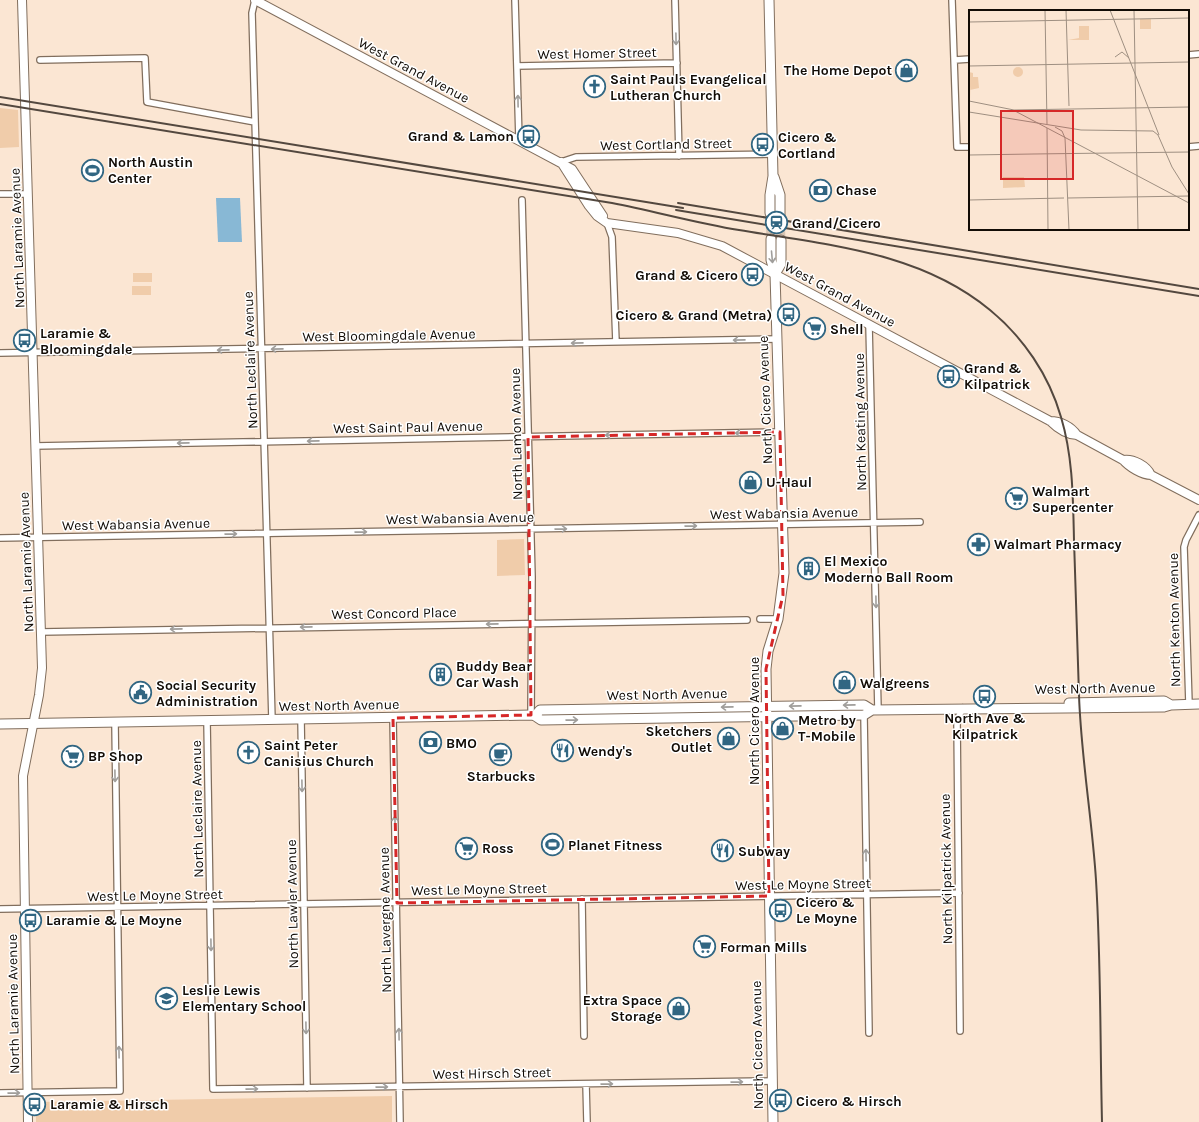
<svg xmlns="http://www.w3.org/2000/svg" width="1199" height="1122" font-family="Karla,sans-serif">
  <rect width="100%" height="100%" fill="#fbe6d3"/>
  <path fill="#f0ccaa" d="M0 108 18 110 19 147 0 148Z
    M133 273H152V282H133Z
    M132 286H151V295H132Z
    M524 539 525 575 497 576V540Z
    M392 1096V1122H36V1102Z"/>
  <path fill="#88b8d5" d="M216 198H240L242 242H218Z"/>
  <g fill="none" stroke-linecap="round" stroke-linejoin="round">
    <path stroke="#d8c5b4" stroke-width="9" stroke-dasharray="9 4.5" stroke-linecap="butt" d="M770 213 771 239
      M780 215 781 240"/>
    <defs>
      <path id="street" d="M255 0 252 13 272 720
        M515 0 519 140
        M675 0 679 156
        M952 0 957 147H970
        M1188 55 1199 54
        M40 60 145 58 147 102 255 122
        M955 60 970 59
        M517 66 677 63
        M1188 147 1199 146
        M561 162 576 157 773 154
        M0 194H28
        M522 200 532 577 531 715
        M607 223 612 237 616 342
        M869 325 878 710
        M0 353 778 339
        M35 446 780 432
        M0 538 920 522
        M760 619H778
        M41 632 747 620
        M1189 704 1184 547 1186 540 1199 515
        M864 715 869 1033
        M393 718 400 1122
        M301 719 307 1088
        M207 721 213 1089 772 1081
        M582 899 584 1036
        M0 909 959 893
        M960 1031 957 720 963 708
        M586 1084 587 1122
        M0 1093 120 1091 115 723"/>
      <path id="secondary" d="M22 0 42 668 39 695 23 776 28 1122
        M255 0 572 169 603 216
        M561 162 589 206 597 216 607 223 678 233 722 246 1050 421C1057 428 1067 435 1077 435L1123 460C1129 467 1142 475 1151 475L1199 500
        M1050 421C1060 421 1071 426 1077 435
        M1123 460C1133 458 1147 466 1151 475"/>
      <path id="primary" d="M769 0 773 176 770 195V213
        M774 177 780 195V215
        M771 239V260L775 274 784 573 778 619 768 651 766 669 773 1122
        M775 274 781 264V240
        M1069 703 1164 701 1171 705
        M535 716 540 710 864 705 872 710
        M0 724 531 715 535 716 541 720 864 715 872 710 1164 707 1171 705 1199 704"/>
    </defs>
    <use href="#street" stroke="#816e5d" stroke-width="8"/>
    <use href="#secondary" stroke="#816e5d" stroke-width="10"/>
    <use href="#primary" stroke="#816e5d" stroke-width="11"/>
    <use href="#street" stroke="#fff" stroke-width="5.5"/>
    <use href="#secondary" stroke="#fff" stroke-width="8"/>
    <use href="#primary" stroke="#fff" stroke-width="9"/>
    <path stroke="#53483f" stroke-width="2" d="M0 97 683 208
      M0 104 612 203C654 211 696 223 739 230 826 245 919 251 990 310 1023 337 1049 375 1061 417 1073 457 1073 498 1074 540 1076 591 1077 643 1079 695 1081 757 1092 818 1096 880 1101 961 1100 1041 1102 1122
      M678 203 1199 289
      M676 210 1199 296"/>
  </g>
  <defs><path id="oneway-shaft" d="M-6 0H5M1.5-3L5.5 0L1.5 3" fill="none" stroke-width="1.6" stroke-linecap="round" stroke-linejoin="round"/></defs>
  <g stroke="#a09e9b">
    <use href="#oneway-shaft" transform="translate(676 39) rotate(89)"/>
    <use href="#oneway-shaft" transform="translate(518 101) rotate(-91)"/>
    <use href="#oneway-shaft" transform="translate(772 257) rotate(85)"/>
    <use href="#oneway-shaft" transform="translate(739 340) rotate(179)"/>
    <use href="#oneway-shaft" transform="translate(577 343) rotate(179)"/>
    <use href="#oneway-shaft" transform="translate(277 349) rotate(179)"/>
    <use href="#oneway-shaft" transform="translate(223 350) rotate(179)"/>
    <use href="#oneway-shaft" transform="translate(741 433) rotate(179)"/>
    <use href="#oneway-shaft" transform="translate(611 435) rotate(179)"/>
    <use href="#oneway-shaft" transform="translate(313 441) rotate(179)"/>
    <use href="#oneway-shaft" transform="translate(183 443) rotate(179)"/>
    <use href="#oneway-shaft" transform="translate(691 526) rotate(-1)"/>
    <use href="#oneway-shaft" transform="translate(561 529) rotate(-1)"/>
    <use href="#oneway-shaft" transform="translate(361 532) rotate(-1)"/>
    <use href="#oneway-shaft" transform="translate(231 534) rotate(-1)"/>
    <use href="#oneway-shaft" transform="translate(876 602) rotate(89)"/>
    <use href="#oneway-shaft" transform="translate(492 624) rotate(179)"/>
    <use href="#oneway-shaft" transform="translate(306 627) rotate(179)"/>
    <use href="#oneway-shaft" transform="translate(176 629) rotate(179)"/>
    <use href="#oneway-shaft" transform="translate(849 705) rotate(179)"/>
    <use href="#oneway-shaft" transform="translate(795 706) rotate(179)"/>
    <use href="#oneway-shaft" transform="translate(727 707) rotate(179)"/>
    <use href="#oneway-shaft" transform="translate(572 720) rotate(-1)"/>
    <use href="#oneway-shaft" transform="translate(115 776) rotate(89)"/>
    <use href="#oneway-shaft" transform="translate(302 786) rotate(89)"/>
    <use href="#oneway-shaft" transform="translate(395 822) rotate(-91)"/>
    <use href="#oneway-shaft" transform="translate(866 855) rotate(-91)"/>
    <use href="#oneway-shaft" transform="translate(211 945) rotate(89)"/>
    <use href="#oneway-shaft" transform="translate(306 1028) rotate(89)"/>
    <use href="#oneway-shaft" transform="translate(399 1034) rotate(-91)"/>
    <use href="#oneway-shaft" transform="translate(119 1052) rotate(-91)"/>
    <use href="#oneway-shaft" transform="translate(737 1082) rotate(-1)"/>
    <use href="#oneway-shaft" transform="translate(607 1084) rotate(-1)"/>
    <use href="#oneway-shaft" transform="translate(382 1087) rotate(-1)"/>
    <use href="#oneway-shaft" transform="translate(252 1089) rotate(-1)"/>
    <use href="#oneway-shaft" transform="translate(14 1093) rotate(-1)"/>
  </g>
  <path fill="none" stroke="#d62828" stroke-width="3" stroke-dasharray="8 5" stroke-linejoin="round" d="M780 432 783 595 766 669 769 896 397 903 393 718 531 715 528 437Z"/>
  <defs>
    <symbol id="shop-ring" viewBox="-11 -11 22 22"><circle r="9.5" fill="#fff" stroke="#316682" stroke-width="1.5"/><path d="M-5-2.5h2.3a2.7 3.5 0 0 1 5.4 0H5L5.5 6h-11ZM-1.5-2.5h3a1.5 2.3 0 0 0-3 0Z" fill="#316682"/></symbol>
    <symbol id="church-ring" viewBox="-11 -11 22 22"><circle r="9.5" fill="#fff" stroke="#316682" stroke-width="1.5"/><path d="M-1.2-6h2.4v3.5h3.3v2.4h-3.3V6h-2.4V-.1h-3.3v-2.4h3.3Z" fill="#316682"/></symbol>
    <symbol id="bus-ring" viewBox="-11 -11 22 22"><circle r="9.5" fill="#fff" stroke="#316682" stroke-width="1.5"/><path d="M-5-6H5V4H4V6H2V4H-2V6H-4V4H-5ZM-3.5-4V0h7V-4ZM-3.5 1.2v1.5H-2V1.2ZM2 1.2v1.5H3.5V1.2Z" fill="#316682"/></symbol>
    <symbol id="stadium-ring" viewBox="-11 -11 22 22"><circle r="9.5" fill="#fff" stroke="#316682" stroke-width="1.5"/><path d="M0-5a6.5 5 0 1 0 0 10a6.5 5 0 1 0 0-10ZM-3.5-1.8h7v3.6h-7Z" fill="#316682"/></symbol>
    <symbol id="bank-ring" viewBox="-11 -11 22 22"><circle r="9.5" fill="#fff" stroke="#316682" stroke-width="1.5"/><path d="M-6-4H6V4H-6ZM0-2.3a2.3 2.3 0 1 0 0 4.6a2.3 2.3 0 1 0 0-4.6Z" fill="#316682"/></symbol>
    <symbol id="station-ring" viewBox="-11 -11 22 22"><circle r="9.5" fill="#fff" stroke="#316682" stroke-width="1.5"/><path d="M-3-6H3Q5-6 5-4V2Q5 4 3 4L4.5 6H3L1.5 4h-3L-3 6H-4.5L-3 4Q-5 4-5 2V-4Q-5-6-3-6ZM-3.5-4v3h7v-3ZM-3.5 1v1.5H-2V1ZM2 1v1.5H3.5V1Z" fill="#316682"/></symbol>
    <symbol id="supermarket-ring" viewBox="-11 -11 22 22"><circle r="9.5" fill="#fff" stroke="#316682" stroke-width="1.5"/><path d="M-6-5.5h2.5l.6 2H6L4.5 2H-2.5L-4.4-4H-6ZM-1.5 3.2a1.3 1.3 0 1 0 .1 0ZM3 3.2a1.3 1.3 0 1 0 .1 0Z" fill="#316682"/></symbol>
    <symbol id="pharmacy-ring" viewBox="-11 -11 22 22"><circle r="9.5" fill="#fff" stroke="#316682" stroke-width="1.5"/><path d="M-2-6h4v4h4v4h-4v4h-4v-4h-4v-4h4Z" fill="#316682"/></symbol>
    <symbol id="building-ring" viewBox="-11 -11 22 22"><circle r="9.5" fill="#fff" stroke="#316682" stroke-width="1.5"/><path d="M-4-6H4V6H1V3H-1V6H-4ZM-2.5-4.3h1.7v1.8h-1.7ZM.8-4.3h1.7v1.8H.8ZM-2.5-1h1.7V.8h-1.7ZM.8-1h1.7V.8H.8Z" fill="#316682"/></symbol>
    <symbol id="civic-ring" viewBox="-11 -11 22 22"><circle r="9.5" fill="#fff" stroke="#316682" stroke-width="1.5"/><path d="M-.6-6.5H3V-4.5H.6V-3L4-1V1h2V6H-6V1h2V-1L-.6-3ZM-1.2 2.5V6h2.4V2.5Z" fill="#316682"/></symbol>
    <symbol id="restaurant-ring" viewBox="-11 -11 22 22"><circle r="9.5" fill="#fff" stroke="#316682" stroke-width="1.5"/><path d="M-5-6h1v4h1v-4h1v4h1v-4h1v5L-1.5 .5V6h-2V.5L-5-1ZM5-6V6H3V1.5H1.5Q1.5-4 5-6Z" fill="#316682"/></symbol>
    <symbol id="cafe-ring" viewBox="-11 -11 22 22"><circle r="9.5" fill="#fff" stroke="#316682" stroke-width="1.5"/><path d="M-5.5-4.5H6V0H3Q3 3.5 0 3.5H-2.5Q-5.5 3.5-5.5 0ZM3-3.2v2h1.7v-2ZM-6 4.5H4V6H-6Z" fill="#316682"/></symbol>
    <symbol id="school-ring" viewBox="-11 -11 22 22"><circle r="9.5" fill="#fff" stroke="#316682" stroke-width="1.5"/><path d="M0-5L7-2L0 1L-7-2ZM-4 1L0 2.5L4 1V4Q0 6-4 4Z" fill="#316682"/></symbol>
  </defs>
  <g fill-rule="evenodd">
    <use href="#shop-ring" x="894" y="58" width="25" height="25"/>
    <use href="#church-ring" x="582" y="74" width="25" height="25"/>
    <use href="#bus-ring" x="516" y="124" width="25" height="25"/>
    <use href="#bus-ring" x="750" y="132" width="25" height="25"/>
    <use href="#stadium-ring" x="80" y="158" width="25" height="25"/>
    <use href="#bank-ring" x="808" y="178" width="25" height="25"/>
    <use href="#station-ring" x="764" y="210" width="25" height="25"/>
    <use href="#bus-ring" x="740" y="262" width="25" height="25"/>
    <use href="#bus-ring" x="776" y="302" width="25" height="25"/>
    <use href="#supermarket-ring" x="802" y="316" width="25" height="25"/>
    <use href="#bus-ring" x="12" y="328" width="25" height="25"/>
    <use href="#bus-ring" x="936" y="364" width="25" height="25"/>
    <use href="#shop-ring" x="738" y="470" width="25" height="25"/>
    <use href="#supermarket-ring" x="1004" y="486" width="25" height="25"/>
    <use href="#pharmacy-ring" x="966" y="532" width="25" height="25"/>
    <use href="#building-ring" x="796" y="556" width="25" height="25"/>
    <use href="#building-ring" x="428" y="662" width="25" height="25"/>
    <use href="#shop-ring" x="832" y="670" width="25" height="25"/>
    <use href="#civic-ring" x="128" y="680" width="25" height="25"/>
    <use href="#bus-ring" x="972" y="684" width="25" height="25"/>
    <use href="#shop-ring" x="770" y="716" width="25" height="25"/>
    <use href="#shop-ring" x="716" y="726" width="25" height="25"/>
    <use href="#bank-ring" x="418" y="730" width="25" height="25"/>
    <use href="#restaurant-ring" x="550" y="738" width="25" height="25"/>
    <use href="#church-ring" x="236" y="740" width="25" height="25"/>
    <use href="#cafe-ring" x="488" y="742" width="25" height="25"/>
    <use href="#supermarket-ring" x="60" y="744" width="25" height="25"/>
    <use href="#stadium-ring" x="540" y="832" width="25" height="25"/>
    <use href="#supermarket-ring" x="454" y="836" width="25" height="25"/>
    <use href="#restaurant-ring" x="710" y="838" width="25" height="25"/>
    <use href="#bus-ring" x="768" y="898" width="25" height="25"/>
    <use href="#bus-ring" x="18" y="908" width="25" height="25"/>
    <use href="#supermarket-ring" x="692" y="934" width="25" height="25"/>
    <use href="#school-ring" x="154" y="986" width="25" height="25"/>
    <use href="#shop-ring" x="666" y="996" width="25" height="25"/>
    <use href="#bus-ring" x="768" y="1088" width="25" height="25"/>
    <use href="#bus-ring" x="22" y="1092" width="25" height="25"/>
  </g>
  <g text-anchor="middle" stroke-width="3" stroke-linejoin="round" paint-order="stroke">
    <g font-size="14" fill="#120c06" stroke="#fff">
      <text transform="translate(597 53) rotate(-1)" y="5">West Homer Street</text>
      <text transform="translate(414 70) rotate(28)" y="5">West Grand Avenue</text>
      <text transform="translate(666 144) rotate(-1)" y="5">West Cortland Street</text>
      <text transform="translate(17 238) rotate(-92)" y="5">North Laramie Avenue</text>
      <text transform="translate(840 294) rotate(28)" y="5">West Grand Avenue</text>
      <text transform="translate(389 335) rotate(-1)" y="5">West Bloomingdale Avenue</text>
      <text transform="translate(250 360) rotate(-92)" y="5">North Leclaire Avenue</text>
      <text transform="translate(765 400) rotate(-92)" y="5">North Cicero Avenue</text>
      <text transform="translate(860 422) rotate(-91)" y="5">North Keating Avenue</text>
      <text transform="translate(408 427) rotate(-1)" y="5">West Saint Paul Avenue</text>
      <text transform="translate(516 434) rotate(-91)" y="5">North Lamon Avenue</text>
      <text transform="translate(784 513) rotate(-1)" y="5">West Wabansia Avenue</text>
      <text transform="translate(460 518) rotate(-1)" y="5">West Wabansia Avenue</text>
      <text transform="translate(136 524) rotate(-1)" y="5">West Wabansia Avenue</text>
      <text transform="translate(26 562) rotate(-92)" y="5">North Laramie Avenue</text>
      <text transform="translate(394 613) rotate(-1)" y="5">West Concord Place</text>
      <text transform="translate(1174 620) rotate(-91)" y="5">North Kenton Avenue</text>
      <text transform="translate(1095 688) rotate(-1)" y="5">West North Avenue</text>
      <text transform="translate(667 694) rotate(-1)" y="5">West North Avenue</text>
      <text transform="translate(339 705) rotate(-1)" y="5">West North Avenue</text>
      <text transform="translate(754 721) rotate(-90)" y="5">North Cicero Avenue</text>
      <text transform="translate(197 809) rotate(-91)" y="5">North Leclaire Avenue</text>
      <text transform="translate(946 869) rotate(-91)" y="5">North Kilpatrick Avenue</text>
      <text transform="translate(803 884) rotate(-1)" y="5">West Le Moyne Street</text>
      <text transform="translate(479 889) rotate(-1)" y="5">West Le Moyne Street</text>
      <text transform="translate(155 895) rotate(-1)" y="5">West Le Moyne Street</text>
      <text transform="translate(292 904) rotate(-91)" y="5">North Lawler Avenue</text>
      <text transform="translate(385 920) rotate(-91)" y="5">North Lavergne Avenue</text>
      <text transform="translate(13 1004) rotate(-91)" y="5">North Laramie Avenue</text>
      <text transform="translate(757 1045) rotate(-91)" y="5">North Cicero Avenue</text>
      <text transform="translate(492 1073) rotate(-1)" y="5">West Hirsch Street</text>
    </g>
    <g font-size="14" font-weight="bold" fill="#120c06" stroke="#fff" text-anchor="start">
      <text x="892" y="75" text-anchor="end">The Home Depot</text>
      <text x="610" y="84">Saint Pauls Evangelical<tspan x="610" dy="16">Lutheran Church</tspan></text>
      <text x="514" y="141" text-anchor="end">Grand &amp; Lamon</text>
      <text x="778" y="142">Cicero &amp;<tspan x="778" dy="16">Cortland</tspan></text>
      <text x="108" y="167">North Austin<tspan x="108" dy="16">Center</tspan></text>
      <text x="836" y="195">Chase</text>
      <text x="792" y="228">Grand/Cicero</text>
      <text x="738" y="280" text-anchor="end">Grand &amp; Cicero</text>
      <text x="772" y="320" text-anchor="end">Cicero &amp; Grand (Metra)</text>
      <text x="830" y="334">Shell</text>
      <text x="40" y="338">Laramie &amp;<tspan x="40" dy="16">Bloomingdale</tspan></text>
      <text x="964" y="373">Grand &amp;<tspan x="964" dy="16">Kilpatrick</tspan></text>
      <text x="766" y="487">U-Haul</text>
      <text x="1032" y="496">Walmart<tspan x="1032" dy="16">Supercenter</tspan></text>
      <text x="994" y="549">Walmart Pharmacy</text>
      <text x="824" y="566">El Mexico<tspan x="824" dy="16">Moderno Ball Room</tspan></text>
      <text x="456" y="671">Buddy Bear<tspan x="456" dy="16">Car Wash</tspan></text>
      <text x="860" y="688">Walgreens</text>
      <text x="156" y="690">Social Security<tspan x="156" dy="16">Administration</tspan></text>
      <text x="985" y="723" text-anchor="middle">North Ave &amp;<tspan x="985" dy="16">Kilpatrick</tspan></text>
      <text x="798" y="725">Metro by<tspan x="798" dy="16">T-Mobile</tspan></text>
      <text x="712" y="736" text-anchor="end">Sketchers<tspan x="712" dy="16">Outlet</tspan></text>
      <text x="446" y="748">BMO</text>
      <text x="264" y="750">Saint Peter<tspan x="264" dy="16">Canisius Church</tspan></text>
      <text x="578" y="756">Wendy's</text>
      <text x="88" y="761">BP Shop</text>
      <text x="501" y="781" text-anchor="middle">Starbucks</text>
      <text x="568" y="850">Planet Fitness</text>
      <text x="482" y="853">Ross</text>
      <text x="738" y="856">Subway</text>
      <text x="796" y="907">Cicero &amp;<tspan x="796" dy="16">Le Moyne</tspan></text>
      <text x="46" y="925">Laramie &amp; Le Moyne</text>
      <text x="720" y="952">Forman Mills</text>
      <text x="182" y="995">Leslie Lewis<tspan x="182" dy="16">Elementary School</tspan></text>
      <text x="662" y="1005" text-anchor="end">Extra Space<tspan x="662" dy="16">Storage</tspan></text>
      <text x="796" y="1106">Cicero &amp; Hirsch</text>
      <text x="50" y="1109">Laramie &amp; Hirsch</text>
    </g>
  </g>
  <g transform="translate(969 10)">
    <rect width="220" height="220" fill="#fbe6d3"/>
    <path d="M171 9H182V19H171ZM110 16H120V30H99L110 28ZM44 62a5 5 0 1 1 10 0a5 5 0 1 1-10 0ZM0 62 4 63V67H9L10 78 1 80 2 91ZM34 167H55L56 177 34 178Z" fill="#f0ccaa"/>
    <path fill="none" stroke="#9e8f81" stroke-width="1" d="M76 0 78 114M97 0 100 96M141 0 190 125M165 0 169 220M0 12 220 8M146 47 153 42 160 48M0 56 220 52M0 91 45 100 220 97M46 101 220 193M0 102 112 120 184 121 189 125 203 157 220 184M86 117 93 121 96 128 100 220M78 118 79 220M64 144 220 142M0 145 64 144M99 188 220 186M0 190 95 188"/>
    <path fill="#d62828" fill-opacity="0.15" stroke="#d62828" stroke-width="2" d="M32 101H104V169H32Z"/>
    <rect width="220" height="220" fill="none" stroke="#120c06" stroke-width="2"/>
  </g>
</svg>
